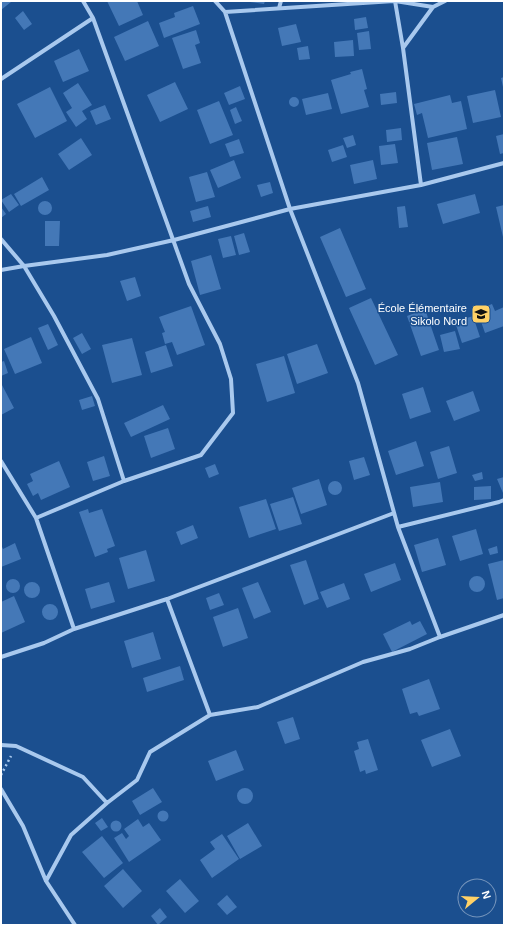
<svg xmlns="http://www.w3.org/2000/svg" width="505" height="926" font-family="Helvetica,sans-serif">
  <rect width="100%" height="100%" fill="#1b4f8f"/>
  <path fill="#4478b7" d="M1 1H10L11 2 1 10Z
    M107 1H137L143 15 119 26Z
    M250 1H265L264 4 250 2Z
    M193 6 200 24 164 38 159 23 175 17 174 13Z
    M23 11 32 24 24 30 15 18Z
    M366 17 368 28 355 30 354 19Z
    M148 21 159 46 125 61 114 37Z
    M296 24 301 42 282 46 278 28Z
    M196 30 200 43 195 45 201 63 183 69 172 38Z
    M369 31 371 49 359 50 357 33Z
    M353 40 354 56 335 57 334 42Z
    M308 46 310 59 299 60 297 48Z
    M79 49 89 71 63 82 54 61Z
    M362 69 367 89 364 90 369 107 341 114 331 80 351 74 350 72Z
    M504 77V87H503L501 78Z
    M175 82 188 109 160 122 147 95Z
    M78 83 92 105 82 111 87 119 76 127 66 112 72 108 63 93Z
    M240 86 245 99 229 105 224 93Z
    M50 87 67 121 35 138 17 104Z
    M495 90 501 117 473 123 467 96Z
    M396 92 397 103 381 105 380 94Z
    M328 93 332 109 306 115 302 99Z
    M450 95 452 103 461 101 467 129 428 138 422 113 417 115 414 104Z
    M289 102a5 5 0 1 1 10 0a5 5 0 1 1-10 0Z
    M219 101 233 135 210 144 197 110Z
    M105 105 111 119 96 125 90 111Z
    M236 107 242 121 235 124 230 110Z
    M401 128 402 140 387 142 386 130Z
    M504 134V153L500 154 496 136Z
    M353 135 356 145 347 148 343 138Z
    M457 137 463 164 432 170 427 143Z
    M81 138 92 155 69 170 58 154Z
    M239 139 244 153 230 157 225 144Z
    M395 144 398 163 381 165 379 146Z
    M343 145 347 157 332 162 328 150Z
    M234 160 241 178 218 188 210 170Z
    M373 160 377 179 354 184 350 165Z
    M207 172 215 197 196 202 189 177Z
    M42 177 49 190 21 206 14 194Z
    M270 182 273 193 261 197 257 185Z
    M11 194 19 205 9 212 1 200Z
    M475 194 480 213 443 224 437 204Z
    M38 208a7 7 0 1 1 14 0a7 7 0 1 1-14 0Z
    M504 205V237H503L496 207Z
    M208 206 211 217 193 222 190 211Z
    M405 206 408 227 399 228 397 207Z
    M1 207 6 214 1 218Z
    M45 221H60L59 246H45Z
    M340 228 366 289 346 297 320 237Z
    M244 233 250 252 239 255 234 236Z
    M231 236 236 255 223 258 218 239Z
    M211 255 221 289 200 295 191 261Z
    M135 277 141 296 127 301 120 281Z
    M371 298 398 355 375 365 349 308Z
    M492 304 495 311 504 307V326L485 333 477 310Z
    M191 306 205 345 177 355 172 342 165 344 162 333 165 332 159 317Z
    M425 309 439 350 421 356 407 316Z
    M473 316 480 337 462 343 455 322Z
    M48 324 58 345 48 350 38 328Z
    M455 331 460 349 444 352 440 335Z
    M82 333 91 349 82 354 73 338Z
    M31 337 42 363 15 374 4 349Z
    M132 338 142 375 112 383 102 345Z
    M317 344 328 373 297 384 287 354Z
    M166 345 173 366 151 373 145 352Z
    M284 356 295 393 267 402 256 364Z
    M4 361 8 373 1 376V362Z
    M2 385 14 408 1 415V386Z
    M423 387 431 412 410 419 402 394Z
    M473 391 480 411 454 421 446 401Z
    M92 396 95 406 82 410 79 400Z
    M163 405 170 419 131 437 124 423Z
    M168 428 175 449 151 458 144 436Z
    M416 441 424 466 396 475 388 451Z
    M449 446 457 473 438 479 430 452Z
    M104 456 110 476 93 481 87 462Z
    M364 457 370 475 354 480 349 461Z
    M59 461 70 487 41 500 38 493 33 496 27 484 33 481 30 474Z
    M215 464 219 474 209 478 205 468Z
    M482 472 483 479 475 481 472 475Z
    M504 477V492L503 493 497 479Z
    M319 479 327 505 301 514 292 488Z
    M328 488a7 7 0 1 1 14 0a7 7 0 1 1-14 0Z
    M440 482 443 502 413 507 410 487Z
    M491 486V499L474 500V487Z
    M293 497 302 524 279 531 270 504Z
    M266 499 276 529 249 538 239 507Z
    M88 509 89 513 102 509 115 546 107 549 108 552 95 557 79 512Z
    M193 525 198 538 181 545 176 532Z
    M476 529 483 554 460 561 452 536Z
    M438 538 446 565 422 572 414 545Z
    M15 543 21 559 1 567V545L3 549Z
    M497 546 498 553 490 555 488 549Z
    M146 550 155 581 128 589 119 558Z
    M306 560 319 599 304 605 290 565Z
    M504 560V598L497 600 488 564Z
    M395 563 401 580 371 592 364 574Z
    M469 584a8 8 0 1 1 16 0a8 8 0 1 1-16 0Z
    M6 586a7 7 0 1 1 14 0a7 7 0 1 1-14 0Z
    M24 590a8 8 0 1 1 16 0a8 8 0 1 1-16 0Z
    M109 582 115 602 91 609 85 589Z
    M258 582 271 612 254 619 242 588Z
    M344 583 350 599 327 608 320 592Z
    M219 593 224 605 210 610 206 598Z
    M14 596 25 622 1 633V602Z
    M42 612a8 8 0 1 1 16 0a8 8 0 1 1-16 0Z
    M238 608 248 638 223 647 213 617Z
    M410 621 412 625 420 621 427 634 392 652 383 634Z
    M153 632 161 659 132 668 124 641Z
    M180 666 184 680 147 692 143 678Z
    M429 679 440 709 419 716 417 712 410 714 402 689Z
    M293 717 300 739 285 744 277 722Z
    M450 729 461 756 432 767 421 740Z
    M368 739 378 770 366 774 365 770 360 772 354 751 359 749 357 742Z
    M236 750 244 770 216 781 208 761Z
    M153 788 162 802 140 815 132 801Z
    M237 796a8 8 0 1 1 16 0a8 8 0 1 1-16 0Z
    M157.5 816a5.5 5.5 0 1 1 11 0a5.5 5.5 0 1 1-11 0Z
    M102 818 108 827 101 831 95 823Z
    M138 819 143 827 149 823 161 840 129 862 114 838 122 833 126 839 129 836 124 829Z
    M110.5 826a5.5 5.5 0 1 1 11 0a5.5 5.5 0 1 1-11 0Z
    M248 823 262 846 240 859 227 836Z
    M222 834 239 859 212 878 200 860 215 849 210 842Z
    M102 836 123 863 104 878 82 852Z
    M123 869 142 891 123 908 104 886Z
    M180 879 199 901 185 913 166 891Z
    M227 895 237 907 227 915 217 904Z
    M160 908 167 917 158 925 151 916Z"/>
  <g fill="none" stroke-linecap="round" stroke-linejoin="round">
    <path stroke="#a9c9ee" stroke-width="2.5" stroke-dasharray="2 3" stroke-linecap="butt" d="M1 775 11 756"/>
    <path stroke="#a9c9ee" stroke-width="4" d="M215 1 225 12 394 1
      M395 1 403 48 421 185
      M395 1 433 7 445 1
      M279 8 281 1
      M225 12 290 209 358 383 398 527 440 637
      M403 48 433 7
      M1 79 93 18
      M1 239 24 266 107 255 174 240 290 209 421 185 504 163
      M1 270 24 266 54 316 98 399 124 481
      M1 461 36 518 74 629
      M36 518 124 481 201 455 233 413 231 379 220 344 189 284 93 18 83 1
      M398 527 499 502 504 500
      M167 599 210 715
      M1 657 44 643 74 629 167 599 394 513
      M1 745 16 746 83 777 107 803
      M1 789 23 826 46 881 75 925
      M46 881 71 835 107 803 137 780 150 752 210 715 258 707 363 662 410 649 440 637 504 615"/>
  </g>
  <defs>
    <symbol id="school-square" viewBox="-11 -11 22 22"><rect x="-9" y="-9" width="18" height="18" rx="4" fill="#ffd166" stroke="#1b4f8f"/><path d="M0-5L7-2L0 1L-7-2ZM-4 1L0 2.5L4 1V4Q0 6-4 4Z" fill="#111"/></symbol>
  </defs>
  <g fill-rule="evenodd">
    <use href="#school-square" x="470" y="303" width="22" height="22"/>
  </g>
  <g text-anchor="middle" stroke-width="3" stroke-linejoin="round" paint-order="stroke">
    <g font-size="11" fill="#fff" stroke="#1b4f8f" text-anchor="end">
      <text x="467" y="312">École Élémentaire<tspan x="467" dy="13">Sikolo Nord</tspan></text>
    </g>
  </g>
  <rect width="505" height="926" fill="none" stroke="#ffffff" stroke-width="4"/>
  <g transform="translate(477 898) rotate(72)"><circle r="19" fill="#1b4f8f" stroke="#7695bc"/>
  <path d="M0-3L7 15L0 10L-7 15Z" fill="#ffd166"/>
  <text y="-6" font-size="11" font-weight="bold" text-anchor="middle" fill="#ffffff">N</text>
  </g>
</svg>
